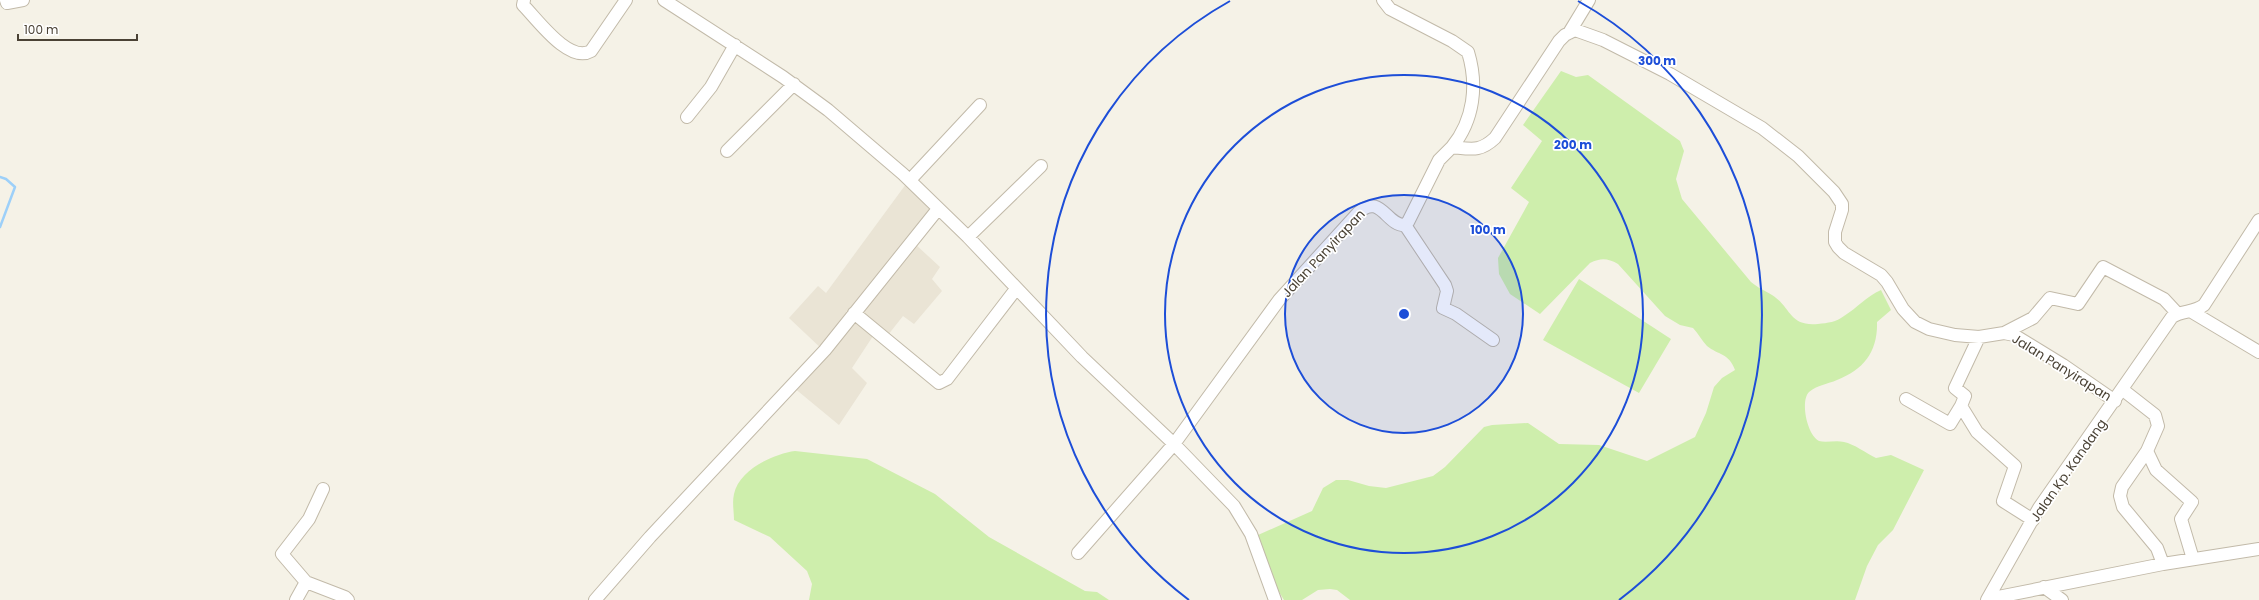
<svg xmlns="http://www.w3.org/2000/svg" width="2259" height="600" font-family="Poppins,sans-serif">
  <rect width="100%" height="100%" fill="#f5f2e7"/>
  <path fill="#eae4d5" d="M909 180 939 215 915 244 940 267 932 279 942 291 914 324 903 316 884 340 875 333 852 368 867 383 839 425 793 387 824 351 789 318 818 286 826 293Z"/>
  <path fill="#ceeeac" d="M1561 71 1576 77 1588 75 1680 141 1684 151 1676 179 1682 199 1751 282C1758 288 1764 290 1772 295 1791 307 1789 327 1818 324 1828 323 1836 322 1844 316 1857 308 1867 296 1881 290L1891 310 1877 322C1878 351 1864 370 1837 380 1828 384 1817 385 1809 392 1800 401 1807 435 1819 441 1826 443 1836 440 1844 442 1854 444 1866 453 1876 458L1891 455 1924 470 1893 530 1878 545 1867 566 1855 600H1350L1337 590 1330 589 1318 590 1302 600H1284L1273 582 1258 535 1312 511 1323 488 1336 480H1348L1369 486 1386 488 1433 476 1445 467 1484 427 1492 425 1528 423 1559 444 1599 445 1647 461 1695 437 1706 413 1714 387 1722 378 1735 370C1729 353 1718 355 1707 346 1702 341 1698 333 1693 328L1680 325 1665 316 1618 264C1607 258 1601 258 1590 263L1540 314 1510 294 1499 274 1498 258 1529 202 1511 188 1542 141 1523 125Z
    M1579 279 1671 339 1639 393 1543 340Z
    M795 451 867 459 935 494 989 537 1085 591 1097 592 1109 600H809L812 584 807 571 770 537 734 520C734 512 732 502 734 494 739 470 773 454 795 451Z"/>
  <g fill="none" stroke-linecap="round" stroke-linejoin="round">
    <path stroke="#9dd0f9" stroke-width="2.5" d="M0 177 6 179 15 187 0 227"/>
    <defs>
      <path id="minor" d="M6 0 7 3 23 0
        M524 0 523 5C537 19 569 64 591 51L626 0
        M664 0 783 77 828 110 903 174 968 237 1082 357 1174 444 1234 506 1251 534 1275 600
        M1383 0 1390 9 1452 41 1468 52C1478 85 1474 120 1452 147
        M1569 33 1589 0
        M687 117 711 87 735 45
        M727 151 794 84
        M910 180 980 105
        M1405 225 1445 285 1447 291 1443 308 1456 314 1493 340
        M968 237 1041 166
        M2192 312 2259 352
        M854 313 939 383 947 379 1016 289
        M2004 333 2033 318 2050 298 2078 304 2103 267 2164 299 2177 313
        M1979 337 1955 388 1965 396 1961 406 1977 432 2015 466 2003 501 2033 520
        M2123 390 2155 415 2158 426 2147 451 2156 470 2192 502 2181 519 2193 559
        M1906 399 1950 424 1961 406
        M2147 451 2122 487 2120 496 2123 507 2157 548 2163 564
        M323 489 309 519 282 554 306 582 345 597 348 600
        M1078 553 1174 444 1279 300 1358 213C1381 192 1386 226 1405 225L1408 222 1439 160 1452 147C1472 149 1480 152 1495 138L1559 41 1565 35 1575 30 1603 40 1670 74 1762 128 1798 156 1834 192 1842 204V210L1835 232V242L1838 247 1844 253 1881 275 1887 282 1903 309 1915 322 1929 329 1955 335 1979 337 2004 333 2014 335 2063 365 2115 401
        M2044 587 2062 600
        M1988 599 2163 564 2259 549
        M296 600 306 582
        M595 600 650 537 825 350 938 209
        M1987 600 2039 508 2172 317C2182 310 2194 313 2204 305L2259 220"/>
    </defs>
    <use href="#minor" stroke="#c2baa9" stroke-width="14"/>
    <use href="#minor" stroke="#fff" stroke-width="12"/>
  </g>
  <circle cx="1404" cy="314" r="119" fill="#1d4ed8" fill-opacity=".12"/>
  <g fill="none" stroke="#1d4ed8" stroke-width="2">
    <circle cx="1404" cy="314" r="119"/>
    <circle cx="1404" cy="314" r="239"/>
    <path d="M1189 600A358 358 0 0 1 1230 1M1578 1A358 358 0 0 1 1619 600"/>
  </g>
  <g text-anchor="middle" stroke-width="3.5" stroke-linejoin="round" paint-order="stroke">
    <g font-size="13" fill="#4a4235" stroke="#fff">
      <text transform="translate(1323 253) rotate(-47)" y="5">Jalan Panyirapan</text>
      <text transform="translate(2062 367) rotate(32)" y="5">Jalan Panyirapan</text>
      <text transform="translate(2068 470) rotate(-55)" y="5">Jalan Kp. Kandang</text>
    </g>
  </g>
  <circle cx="1404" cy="314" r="6" fill="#1d4ed8" stroke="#fff" stroke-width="2"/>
  <g font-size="12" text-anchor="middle" font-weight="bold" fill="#1d4ed8" stroke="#fff" stroke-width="3.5" stroke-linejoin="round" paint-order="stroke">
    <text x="1657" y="65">300 m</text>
    <text x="1573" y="149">200 m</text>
    <text x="1488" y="234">100 m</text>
  </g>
  <path d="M18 34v6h119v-6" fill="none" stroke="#4a4235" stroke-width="2"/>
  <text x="24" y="34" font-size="12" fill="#4a4235" stroke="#ffffff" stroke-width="3" paint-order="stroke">100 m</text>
</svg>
